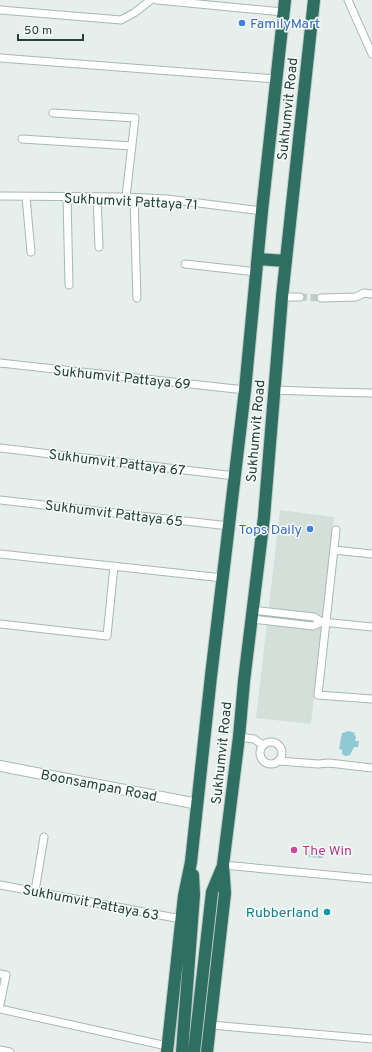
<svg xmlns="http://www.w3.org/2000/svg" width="372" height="1052" font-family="Overpass,sans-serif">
  <rect width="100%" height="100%" fill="#e6efeb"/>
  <path fill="#d4dfda" d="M280 510 334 517 311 724 256 718Z"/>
  <path fill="#8ec9d4" d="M349 731 355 733 354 735 356 736 355 741H359L358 747H354L350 755 345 756 342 754V750L339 749 342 733Z
    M310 849 324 850 323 858 309 857Z"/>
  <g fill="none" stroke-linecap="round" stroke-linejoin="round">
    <path stroke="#bfccc8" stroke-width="7" stroke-dasharray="7 3.5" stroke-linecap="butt" d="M300 297 321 298"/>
    <defs>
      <path id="street" d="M157 0 283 12
        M348 0 372 54
        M0 10 121 20 134 13 151 0
        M0 58 276 79
        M53 113 135 118 126 197
        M22 139 132 146
        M0 196 126 197 167 199 262 211
        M26 197 31 252
        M67 197 69 285
        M97 197 99 247
        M134 198 137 298
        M185 264 257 272
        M282 297H300
        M321 298 356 297 364 293 372 294
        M0 363 245 390
        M274 390 327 392 372 393
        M0 448 235 476
        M0 500 229 526
        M336 530 318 695 372 699
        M334 550 372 554
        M0 554 223 578
        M252 610 314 617 322 622 372 627
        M251 619 313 626 322 622
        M0 624 107 636 114 566
        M239 737 254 739 263 745
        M260 753a11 11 0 1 1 22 0a11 11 0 1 1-22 0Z
        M279 761 318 764 329 763 372 768
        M223 865 372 879
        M0 885 181 919
        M35 891 44 837
        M0 974 6 975 0 1004
        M0 1009 167 1046
        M211 1025 372 1039
        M0 1050 10 1052"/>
      <path id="secondary" d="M0 766 198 804"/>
      <path id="highway" d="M258 259 286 261
        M167 1052 184 896 191 862 211 676 245 390 262 211 285 0
        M182 1052 194 895 193 875
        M194 1052 212 892 222 868
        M207 1052 225 893 223 865 239 737 244 681 264 517 282 297 314 0"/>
    </defs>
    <use href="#street" stroke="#a8b8b2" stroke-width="9"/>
    <use href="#secondary" stroke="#a4bbb3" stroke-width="12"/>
    <use href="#highway" stroke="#c2cac8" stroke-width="14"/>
    <use href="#street" stroke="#fff" stroke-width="7"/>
    <use href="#secondary" stroke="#fff" stroke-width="10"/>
    <use href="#highway" stroke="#2f6f62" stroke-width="12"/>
  </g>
  <g fill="#3f7fe0" stroke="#f7fbf9" stroke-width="1.5">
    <circle cx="242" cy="23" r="4"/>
    <circle cx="310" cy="529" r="4"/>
  </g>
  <circle fill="#d1479c" stroke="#f7fbf9" stroke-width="1.5" cx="294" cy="850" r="4"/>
  <circle fill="#0f9aa8" stroke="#f7fbf9" stroke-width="1.5" cx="327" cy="912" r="4"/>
  <g text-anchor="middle" stroke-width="3" stroke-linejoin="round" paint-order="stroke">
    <g font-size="14" fill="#366cbe" stroke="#f7fbf9" text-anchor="start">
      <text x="250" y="28">FamilyMart</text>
      <text x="302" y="534" text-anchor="end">Tops Daily</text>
    </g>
    <g font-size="14" fill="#24423a" stroke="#f7fbf9">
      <text transform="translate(287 109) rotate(-84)" y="5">Sukhumvit Road</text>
      <text transform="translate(131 201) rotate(3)" y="5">Sukhumvit Pattaya 71</text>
      <text transform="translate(122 377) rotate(6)" y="5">Sukhumvit Pattaya 69</text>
      <text transform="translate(255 431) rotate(-85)" y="5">Sukhumvit Road</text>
      <text transform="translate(117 462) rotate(7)" y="5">Sukhumvit Pattaya 67</text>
      <text transform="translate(114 513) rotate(7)" y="5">Sukhumvit Pattaya 65</text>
      <text transform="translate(221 753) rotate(-84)" y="5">Sukhumvit Road</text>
      <text transform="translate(99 785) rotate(11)" y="5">Boonsampan Road</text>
      <text transform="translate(91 902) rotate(11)" y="5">Sukhumvit Pattaya 63</text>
    </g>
    <g font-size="14" fill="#b23c85" stroke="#f7fbf9" text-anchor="start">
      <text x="302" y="855">The Win</text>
    </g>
    <g font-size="14" fill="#0d838f" stroke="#f7fbf9" text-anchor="end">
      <text x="319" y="917">Rubberland</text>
    </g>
  </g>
  <path d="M18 34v6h65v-6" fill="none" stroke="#24423a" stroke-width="2"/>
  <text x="24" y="34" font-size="12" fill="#24423a" stroke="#f7fbf9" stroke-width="3" paint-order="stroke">50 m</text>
</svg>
